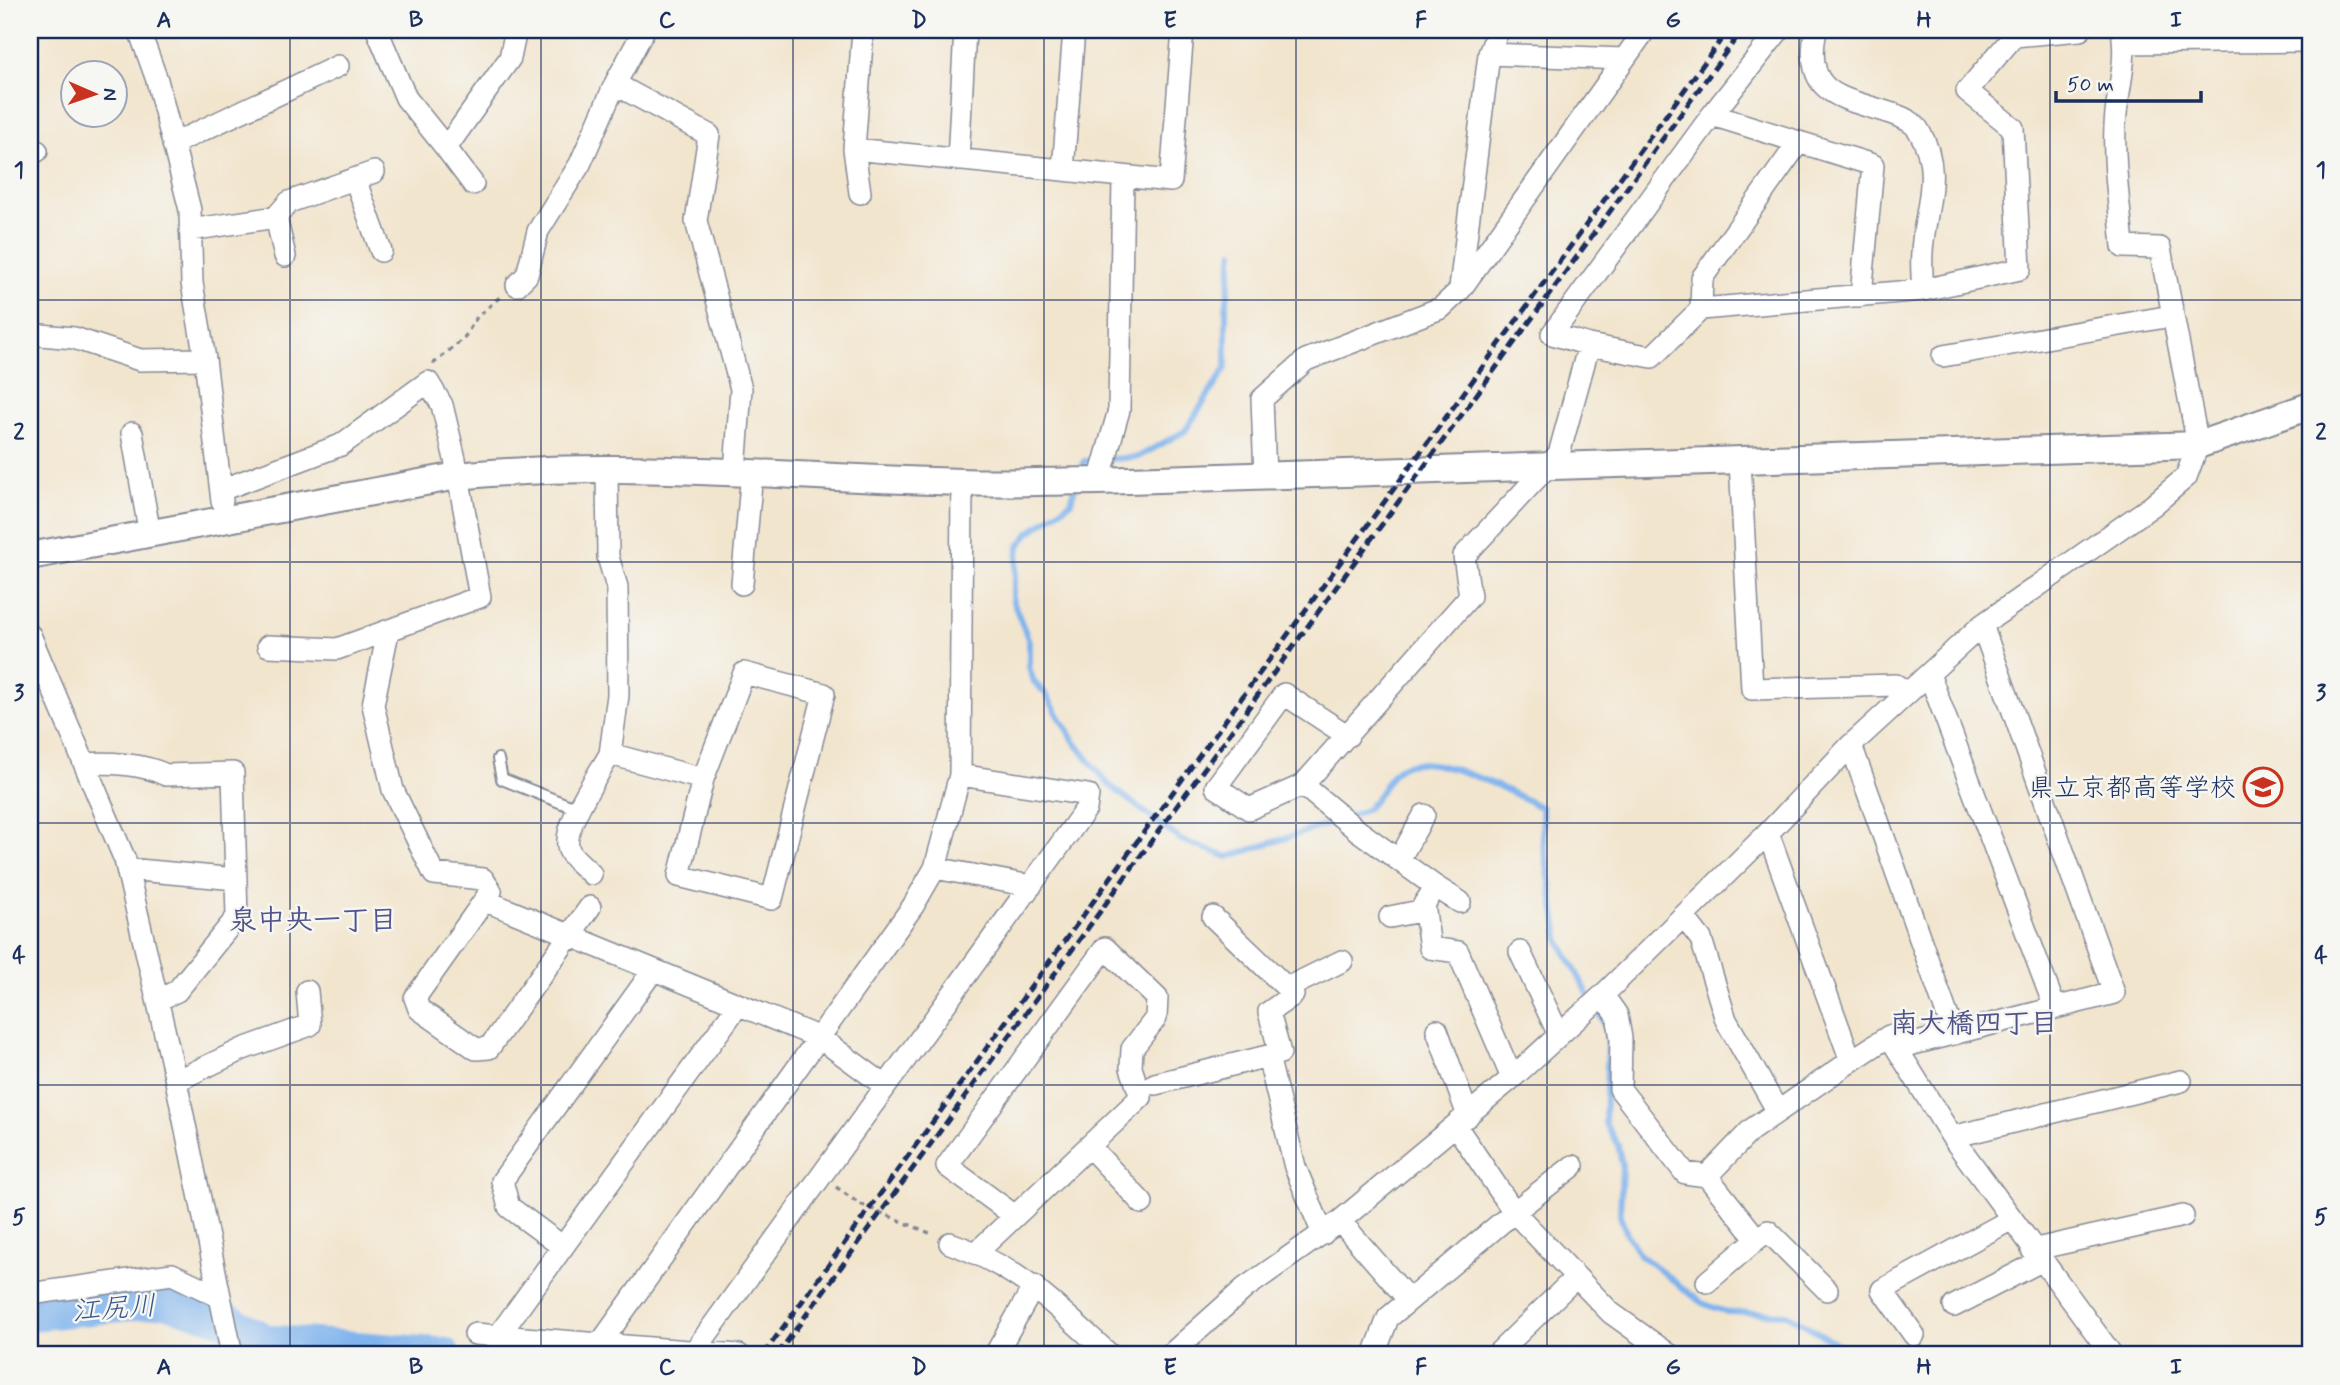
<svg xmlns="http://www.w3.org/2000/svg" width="2340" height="1385" font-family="Mynerve,'Klee One',sans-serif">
  <rect width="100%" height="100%" fill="#f6f6f2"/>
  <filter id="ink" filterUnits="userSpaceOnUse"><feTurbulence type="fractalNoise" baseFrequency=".0143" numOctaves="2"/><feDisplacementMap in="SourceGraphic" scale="14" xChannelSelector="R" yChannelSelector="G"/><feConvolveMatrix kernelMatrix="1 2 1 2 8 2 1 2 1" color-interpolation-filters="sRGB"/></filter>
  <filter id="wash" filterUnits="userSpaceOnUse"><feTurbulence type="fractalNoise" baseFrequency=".00686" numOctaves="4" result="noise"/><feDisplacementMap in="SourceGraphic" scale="28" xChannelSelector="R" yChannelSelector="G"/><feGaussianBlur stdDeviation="1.57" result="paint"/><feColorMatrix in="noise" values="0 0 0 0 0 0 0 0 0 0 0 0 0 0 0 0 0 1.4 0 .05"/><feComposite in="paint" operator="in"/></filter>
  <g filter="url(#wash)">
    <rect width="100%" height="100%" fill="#f2e5ce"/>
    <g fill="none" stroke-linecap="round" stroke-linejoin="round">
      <path stroke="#7fb3ed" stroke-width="6" d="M1080 475 1084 461 1138 457 1185 431 1226 368V309L1233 252
        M1075 488 1071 502 1029 533 1019 546 1012 599 1029 641V667L1034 682 1046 694 1073 740 1108 784 1181 840 1228 857 1338 821
        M1348 817C1354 814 1363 812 1368 808 1380 797 1385 780 1398 769 1426 747 1514 793 1542 808L1543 840 1560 942 1603 1021 1608 1041 1605 1123 1618 1145 1622 1165 1620 1216 1627 1234 1639 1254 1702 1303 1726 1312 1787 1314 1856 1355"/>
      <path stroke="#7fb3ed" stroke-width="35" d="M30 1310 36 1313 164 1300 225 1319 267 1342 443 1355"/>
    </g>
  </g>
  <g filter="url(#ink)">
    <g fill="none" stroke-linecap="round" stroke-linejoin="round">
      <defs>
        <path id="service" d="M498 759 502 779 580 810"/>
        <path id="minor" d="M139 30 157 80 190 210 192 283 205 359 222 501
          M377 30 406 98 446 148 510 58 516 30
          M644 30 615 84 709 135 696 221 741 389 735 471
          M1816 30C1802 96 1841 97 1893 114 1903 118 1913 121 1919 131 1944 172 1924 210 1922 252 1921 265 1922 278 1923 290L1701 309 1652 357 1589 345 1552 334 1712 115 1873 165 1861 296
          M2124 43 2310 41
          M1489 54 1624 59
          M1712 115 1779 30
          M173 144 338 66
          M446 148 473 184
          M854 149 1171 181 1183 30
          M30 151H37
          M958 160 965 30
          M1063 170 1074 30
          M355 179 381 251
          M860 193 854 149 863 30
          M276 217 285 256
          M190 230 276 217 289 202 374 172
          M517 285 527 275 538 231 580 164 615 84
          M1460 288 1489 54 1498 30
          M1923 290 2020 269 2013 128 1967 91 2014 36 2080 30
          M1701 309 1702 278 1799 142
          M30 334 74 338 140 360 205 359
          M1943 356 2171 316
          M132 433 150 535
          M1740 461 1752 689 1896 685 1907 693
          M607 468 608 557 617 587 618 695 610 754 703 779
          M1265 476 1262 399 1306 360 1441 308 1460 290 1645 30
          M1099 481 1119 410 1123 178
          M221 490 341 445 428 382 442 405 455 459 480 597 337 649 268 646
          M742 584 752 472
          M388 632 373 705 393 790 434 874 483 879 491 891 415 998 419 1009 476 1049 489 1048 590 907
          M30 635 125 860 176 1081 232 1355
          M744 673 824 694 772 899 679 876 703 779Z
          M1929 674 2055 1008
          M1851 745 1954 1034
          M86 764C109 762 144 764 166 775L233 773 237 917 177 991 158 1000
          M1303 785 1249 809 1216 787 1284 694 1348 736
          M1768 833 1851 1061 1889 1036 1952 1137 2112 1355
          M1399 860 1424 815
          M935 868 1031 886
          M127 869 236 879
          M591 874C585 867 572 858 569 850 560 829 599 774 610 754
          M1436 887 1460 902
          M486 901 820 1038 884 1085
          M1683 916 1701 939 1726 1020 1777 1110
          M1213 917 1287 988
          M1390 917 1425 910
          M1520 952 1559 1035
          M1603 995 1617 1015 1621 1038 1620 1089 1685 1173 1707 1176 1751 1130 1851 1061
          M1437 1030 1468 1116
          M1897 1048 2114 993 1982 625
          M1512 1078 1458 952 1430 948 1424 904 1436 887 1357 830 1303 785 1470 596 1464 556 1559 454 1589 345
          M176 1081 243 1049 310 1025 307 991
          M1155 1084 1268 1056
          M1456 1126 1514 1212 1611 1313 1670 1355
          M1952 1137 2181 1081
          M1089 1146 1142 1203
          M1707 1176 1757 1239 1768 1231 1827 1290
          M1340 1221 1408 1299
          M1323 1234 1295 1167 1268 1056 1280 1053 1269 1012 1293 995 1287 988 1342 961
          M950 1243C1019 1267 1057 1307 1110 1355
          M563 1247 509 1207 502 1181 652 972
          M2032 1250 2183 1216
          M977 1252 1141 1097 1131 1068 1132 1049 1156 1018 1157 998 1105 948 947 1166 1015 1216
          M1707 1282 1757 1239
          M30 1294 172 1274 218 1296
          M1954 1306 2041 1261
          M475 1334 739 1355
          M499 1335 738 1005
          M1914 1335 1882 1290 2010 1220
          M600 1344 913 906 935 868 960 775 962 482
          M694 1352 1086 809 1088 795 960 775
          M995 1355 1034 1286
          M1170 1355 1245 1288 1340 1221 1512 1078 1603 995 1768 833 1851 745 1982 625 2152 506 2186 477 2198 445 2160 248 2123 247C2120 208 2113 166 2115 127 2116 92 2128 66 2122 30
          M1374 1355 1388 1318 1514 1212 1573 1166
          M1496 1355 1576 1277"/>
        <path id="tertiary" d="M30 556 457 476C625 459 792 478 961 482 1007 484 1053 481 1099 481L2198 445 2310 406"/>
      </defs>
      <use href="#service" stroke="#868a96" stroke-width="14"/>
      <use href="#minor" stroke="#868a96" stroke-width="24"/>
      <use href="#tertiary" stroke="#868a96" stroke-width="30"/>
      <path stroke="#868a96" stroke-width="3.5" stroke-dasharray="5 5" stroke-linecap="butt" d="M433 364 464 338 477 317 501 296
        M836 1187 858 1203 932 1234"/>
      <use href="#service" stroke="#fff" stroke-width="10"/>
      <use href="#minor" stroke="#fff" stroke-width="21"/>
      <use href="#tertiary" stroke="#fff" stroke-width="26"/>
      <path stroke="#1b2f5e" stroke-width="5" stroke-dasharray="10 5" stroke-linecap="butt" d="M763 1355 1728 30
        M777 1355 1742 30"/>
    </g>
  </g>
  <path fill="none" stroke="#1b2f5e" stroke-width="2" stroke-opacity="0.55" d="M290 30V1355M541 30V1355M793 30V1355M1044 30V1355M1296 30V1355M1547 30V1355M1799 30V1355M2050 30V1355M30 300H2310M30 562H2310M30 823H2310M30 1085H2310"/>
  <defs>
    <symbol id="school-ring" viewBox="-11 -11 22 22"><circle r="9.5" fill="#f6f6f2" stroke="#c8321e" stroke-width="1.5"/><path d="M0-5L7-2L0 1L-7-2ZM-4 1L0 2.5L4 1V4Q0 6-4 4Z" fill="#c8321e"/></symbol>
  </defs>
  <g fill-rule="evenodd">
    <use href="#school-ring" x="2241" y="765" width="44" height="44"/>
  </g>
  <g text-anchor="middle" stroke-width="5" stroke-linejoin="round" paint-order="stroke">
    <g font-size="26" fill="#1b2f5e" stroke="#f6f6f2" text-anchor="end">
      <text x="2236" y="796">県立京都高等学校</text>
    </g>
    <g font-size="28" font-weight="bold" fill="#525489" stroke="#f6f6f2">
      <text x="313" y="929">泉中央一丁目</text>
      <text x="1974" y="1032">南大橋四丁目</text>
    </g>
    <g font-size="28" font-style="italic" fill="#395789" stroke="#f6f6f2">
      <text transform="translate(114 1307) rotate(-4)" y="10">江尻川</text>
    </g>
  </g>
  <rect width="2340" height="1385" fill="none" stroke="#f6f6f2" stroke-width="77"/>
  <g transform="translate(94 94) rotate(92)"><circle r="33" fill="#f6f6f2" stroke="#9ea6b7" stroke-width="2"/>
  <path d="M0-5L12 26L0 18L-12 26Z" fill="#c8321e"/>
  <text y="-10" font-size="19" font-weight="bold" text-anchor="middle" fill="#1b2f5e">N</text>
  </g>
  <path d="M2056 91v10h145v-10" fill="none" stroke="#1b2f5e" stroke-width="3.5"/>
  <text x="2067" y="91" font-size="21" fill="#1b2f5e" stroke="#f6f6f2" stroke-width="5" paint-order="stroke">50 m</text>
  <rect x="38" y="38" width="2264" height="1308" fill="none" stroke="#1b2f5e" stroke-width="2.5"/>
  <g font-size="23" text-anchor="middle" font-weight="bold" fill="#1b2f5e">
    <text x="164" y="27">A</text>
    <text x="416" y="27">B</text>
    <text x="667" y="27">C</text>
    <text x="919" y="27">D</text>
    <text x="1170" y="27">E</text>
    <text x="1421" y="27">F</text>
    <text x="1673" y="27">G</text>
    <text x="1924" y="27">H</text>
    <text x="2176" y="27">I</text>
    <text x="19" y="177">1</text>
    <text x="2321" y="177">1</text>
    <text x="19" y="439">2</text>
    <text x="2321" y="439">2</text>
    <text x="19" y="700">3</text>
    <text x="2321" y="700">3</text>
    <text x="19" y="962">4</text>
    <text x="2321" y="962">4</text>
    <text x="19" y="1224">5</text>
    <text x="2321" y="1224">5</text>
    <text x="164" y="1374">A</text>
    <text x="416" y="1374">B</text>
    <text x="667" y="1374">C</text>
    <text x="919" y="1374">D</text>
    <text x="1170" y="1374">E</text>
    <text x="1421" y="1374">F</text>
    <text x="1673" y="1374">G</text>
    <text x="1924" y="1374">H</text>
    <text x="2176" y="1374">I</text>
  </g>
</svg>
